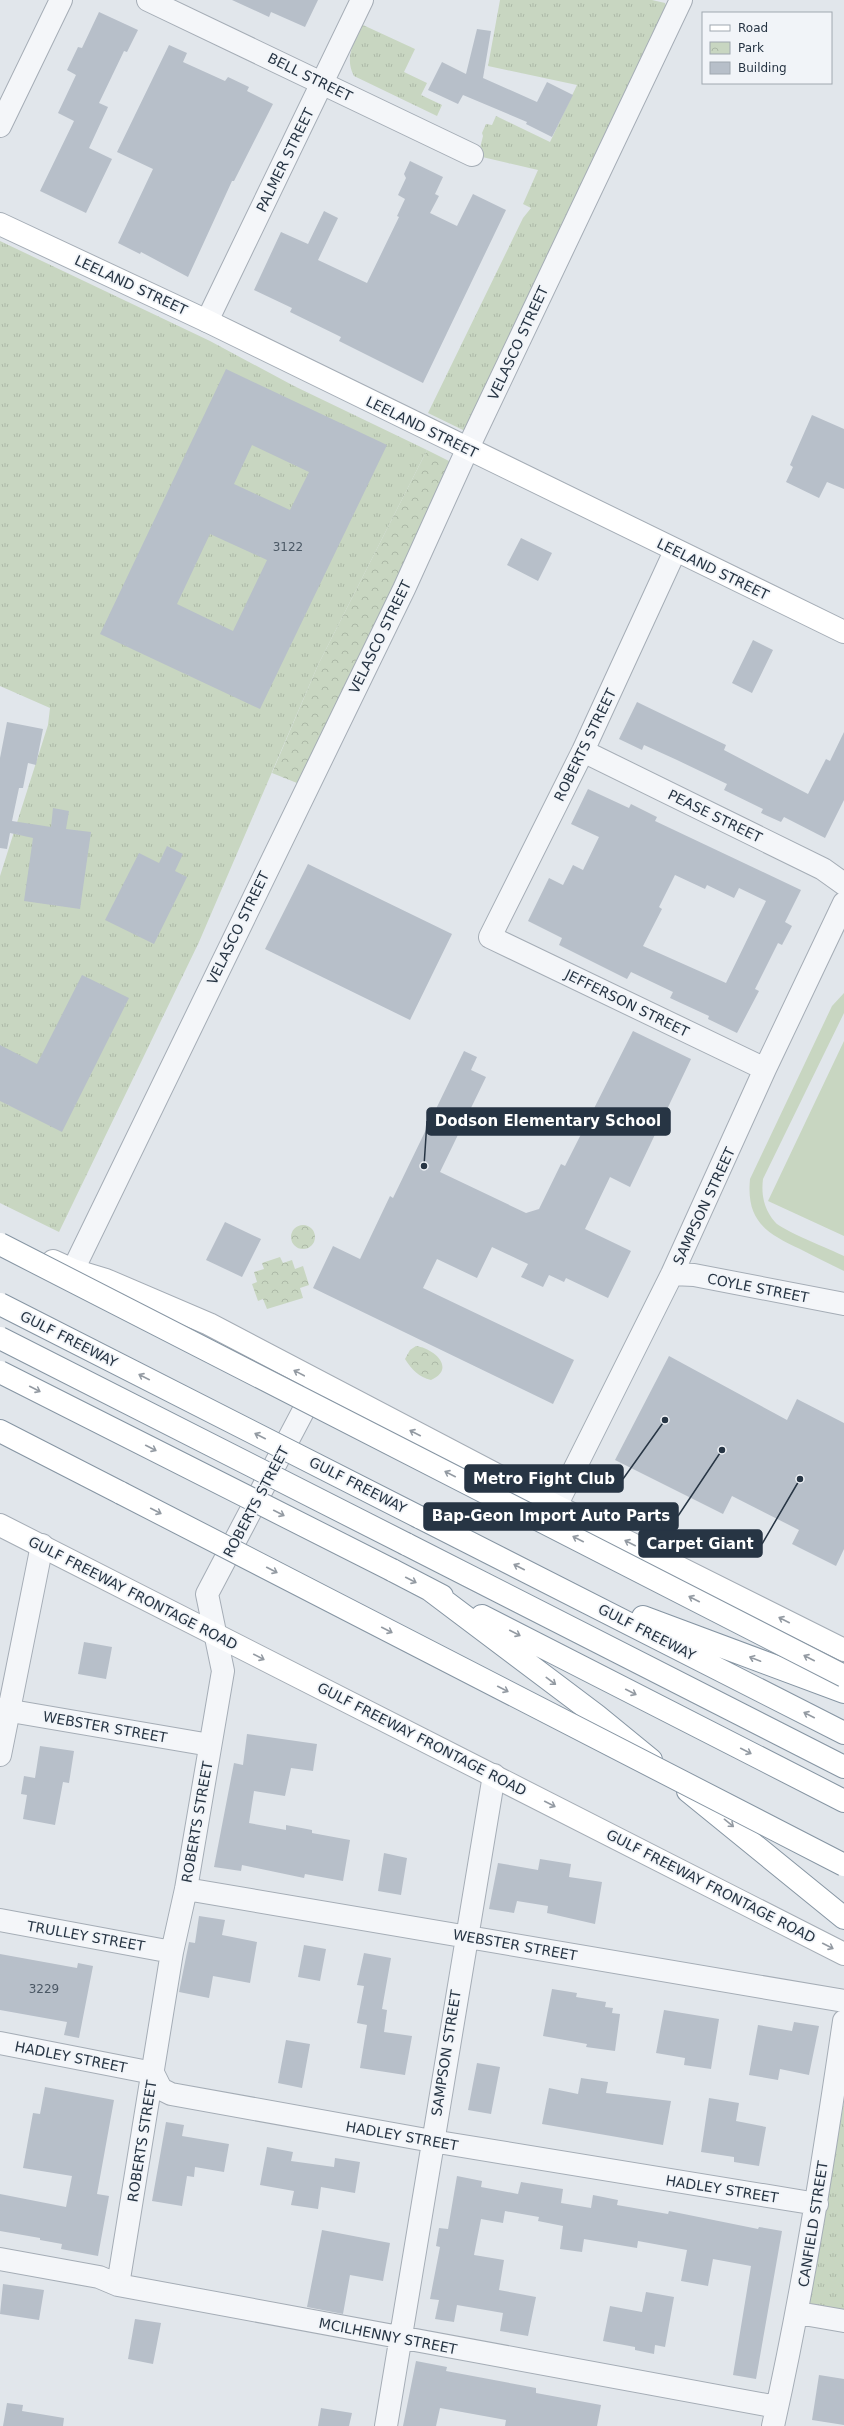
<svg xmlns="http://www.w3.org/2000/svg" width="844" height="2426" font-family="'DejaVu Sans',sans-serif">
  <defs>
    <pattern id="grass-tufts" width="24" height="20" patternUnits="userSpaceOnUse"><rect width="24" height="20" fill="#c8d6c1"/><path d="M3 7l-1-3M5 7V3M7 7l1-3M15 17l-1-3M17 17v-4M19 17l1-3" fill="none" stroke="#acb8a7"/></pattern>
    <pattern id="park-crowns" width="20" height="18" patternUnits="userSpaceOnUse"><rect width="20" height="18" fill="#c8d6c1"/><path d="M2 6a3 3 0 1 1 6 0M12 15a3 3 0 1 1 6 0" fill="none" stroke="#acb8a7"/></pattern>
  </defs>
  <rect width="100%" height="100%" fill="#e1e6eb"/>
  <path fill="url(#grass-tufts)" d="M500 0H652L665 3 668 11 465 431 428 413 523 218 531 208 523 204 538 170 478 156 483 136 482 133 486 124 492 125 496 116 550 142 577 85 488 66Z
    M363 25 415 49 404 72 427 83 421 95 442 105 437 116 354 76C344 57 354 43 363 25Z
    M0 241 210 341 294 386 427 450 318 665 199 942 59 1232 0 1203V876L48 725 50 708 0 686Z
    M844 2102V2314L809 2304Z"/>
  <path fill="url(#park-crowns)" d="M427 450 451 462 302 785 272 773 318 665Z
    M291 1237a12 12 0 1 1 24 0a12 12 0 1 1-24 0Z
    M280 1257 283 1263 292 1260 295 1269 303 1266 309 1285 300 1288 303 1298 267 1309 263 1299 258 1301 252 1284 257 1282 254 1272 264 1269 262 1263Z
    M416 1346C433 1348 457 1368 431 1380 419 1377 412 1370 405 1359L410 1350Z"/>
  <path fill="#c8d6c1" d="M844 993V1013L763 1179C761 1195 764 1209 775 1222 781 1230 832 1250 844 1256V1271C829 1264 814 1256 800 1249 766 1233 746 1221 750 1179L832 1006Z
    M844 1041V1236L768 1201Z"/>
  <path fill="#b7bfc9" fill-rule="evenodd" d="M232 0H318L305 27 271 12 269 17Z
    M99 12 138 30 127 52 124 51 99 103 108 107 89 148 112 159 86 213 40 191 74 121 58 113 76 75 67 70 78 47 82 48Z
    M477 29 491 31 483 78 537 102 547 82 573 95 552 137 526 124 527 122 463 95 458 104 428 90 442 62 466 74Z
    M169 45 187 53 183 62 225 81 228 77 249 87 247 91 273 104 234 181H232L188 277 141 252 140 254 118 243 153 169 117 152Z
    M410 161 443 177 435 194 439 196 430 213 457 226 473 194 506 210 423 383 339 341 341 337 290 312 292 308 254 290 281 232 308 244 324 211 338 218 318 260 367 283 399 217 397 216 405 199 398 195 406 178 404 174Z
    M226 369 387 445 260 709 100 634ZM252 445 309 472 290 510 234 484ZM210 534 267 560 233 631 177 604Z
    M812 415 844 429V489L827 482 819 498 786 482 793 467 790 465Z
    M521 538 552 553 538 581 507 565Z
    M753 640 773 650 752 693 732 683Z
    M637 702 726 745 724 750 808 794 826 759 830 761 844 732V800L825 838 784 817 781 822 761 813 763 809 724 790 727 784 677 760 644 745 642 750 619 739Z
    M7 722 43 729 36 765 28 763 23 788H19L12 821 51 827 53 808 69 811 66 829 91 832 80 909 24 901 33 838 10 833 7 849 0 848V758Z
    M588 789 629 808 631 804 657 817 655 821 801 890 785 922 792 926 782 945 778 943 755 989 759 991 737 1033 708 1019 709 1016 670 998 673 992 631 972 627 979 559 945 562 938 528 921 549 878 563 885 573 865 583 870 599 837 571 824ZM675 875 705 889 707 885 734 898 739 888 766 901 726 983 643 946 662 909 659 907Z
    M167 846 183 854 175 871 187 877 154 944 105 920 139 853 159 863Z
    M308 864 452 934 410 1020 265 949Z
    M82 975 129 998 62 1132 0 1101V1045L37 1064Z
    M633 1031 691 1059 630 1187 610 1177 585 1229 631 1251 608 1298 566 1278 564 1282 549 1275 543 1287 521 1277 528 1264 492 1247 477 1278 437 1259 423 1288 574 1360 553 1404 313 1288 333 1246 360 1259 390 1196 393 1198 464 1051 477 1057 471 1070 486 1077 440 1172 526 1213 539 1209 561 1164 565 1166Z
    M225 1222 261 1239 242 1277 206 1260Z
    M669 1356 787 1420 797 1399 844 1423V1549L836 1566 792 1544 799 1530 732 1496 723 1514 615 1460Z
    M84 1642 112 1647 106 1679 78 1674Z
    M247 1734 317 1744 313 1771 291 1768 285 1796 254 1791 249 1823 286 1830V1825L312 1830V1833L350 1840 343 1881 305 1874 304 1878 242 1865 241 1871 214 1867 234 1763 243 1765Z
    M40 1746 74 1751 69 1783 63 1782 55 1825 23 1819 27 1795 21 1794 24 1776 35 1778Z
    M384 1853 407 1858 401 1895 378 1891Z
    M540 1859 571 1864 569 1877 602 1882 595 1924 547 1913 548 1906 517 1901 514 1913 489 1909 498 1863 538 1870Z
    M199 1916 225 1920 222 1935 257 1942 250 1983 213 1976 209 1998 179 1992 189 1942 195 1943Z
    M304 1945 326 1949 320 1981 298 1977Z
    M364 1953 391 1958 382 2009 387 2010 384 2032 412 2036 405 2075 360 2068 367 2025 357 2023 364 1986 357 1985Z
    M0 1954 77 1968 78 1963 93 1966 79 2038 64 2035 67 2022 0 2010Z
    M552 1989 577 1993 576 1997 606 2002 605 2007 613 2008 612 2013 620 2014 615 2051 586 2047 587 2044 543 2036Z
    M664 2010 719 2019 711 2069 684 2065 685 2058 656 2053Z
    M794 2022 819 2026 809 2075 780 2069 778 2080 749 2075 758 2025 792 2031Z
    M286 2040 310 2044 302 2088 278 2083Z
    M477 2063 500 2067 491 2114 468 2110Z
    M581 2078 608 2082 606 2093 671 2101 663 2145 542 2124 549 2088 578 2094Z
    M45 2087 114 2100 97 2194 109 2196 98 2256 61 2249 62 2244 40 2240V2238L0 2231V2194L66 2207 72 2176 23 2168 33 2113 40 2114Z
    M709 2098 739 2103 736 2121 766 2127 759 2166 734 2162V2157L701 2152Z
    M166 2122 184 2125 182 2136 229 2144 224 2172 195 2167 194 2177 187 2176 182 2206 152 2201Z
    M267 2147 293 2152 291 2161 334 2167 335 2158 360 2162 355 2193 321 2187 318 2209 291 2205 294 2191 260 2185Z
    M457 2176 482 2181 481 2187 518 2194 521 2182 563 2189 561 2203 591 2208 593 2195 618 2200 617 2205 668 2214 669 2211 758 2229 759 2227 782 2231 756 2379 733 2375 751 2266 713 2259 708 2286 681 2281 687 2250 638 2241 637 2248 584 2239 582 2252 560 2249 563 2226 538 2221 539 2217 505 2211 503 2223 481 2219 474 2255 504 2260 499 2290 536 2297 528 2336 500 2331 503 2313 457 2305 454 2322 435 2319 439 2300 430 2299 440 2247 436 2246 439 2228 448 2229Z
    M322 2230 390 2243 383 2281 350 2275 343 2314 307 2307Z
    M3 2284 44 2290 39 2320 0 2314Z
    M646 2292 674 2297 665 2347 655 2345 654 2354 635 2350V2347L603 2341 610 2306 642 2312Z
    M135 2319 161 2323 153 2364 128 2359Z
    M416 2361 447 2367 446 2371 536 2388V2393L601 2405 597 2426H505L506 2420 440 2408 436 2426H403Z
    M819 2375 844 2379V2425L812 2420Z
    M7 2403 23 2405 22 2411 64 2418 63 2426H3Z
    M321 2408 352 2413 349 2426H318Z"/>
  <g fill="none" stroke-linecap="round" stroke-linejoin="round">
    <defs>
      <path id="street" d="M148 0 472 155
        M0 126 61 0
        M207 321 362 0
        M675 551 583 751 490 937 765 1069
        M583 751 823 869 844 884
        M73 1270 404 589 467 450 681 0
        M672 1274 694 1275 844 1304
        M556 1506 672 1274 765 1069 844 903
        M0 1709 210 1745
        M0 1755 42 1545
        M186 1889 844 2001
        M0 1920 172 1952
        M0 2043 153 2073 161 2089 171 2094 432 2141 817 2204
        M0 2259 99 2277 118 2285 777 2407
        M118 2285 172 1952 186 1889 223 1671 207 1594 318 1383
        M798 2313 844 2321
        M386 2426 494 1775
        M773 2426C803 2292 824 2157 844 2021"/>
      <path id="secondary" d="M0 224 207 321 844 632
        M53 1261 73 1270 106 1280 209 1324 556 1506 844 1650
        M0 1525 844 1954"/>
      <path id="highway" d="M0 1431 121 1493
        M419 1517 844 1733
        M406 1544 844 1767
        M392 1570 442 1596
        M430 1590 596 1715 651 1760
        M482 1616 844 1801
        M643 1617 844 1692
        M688 1791 844 1918"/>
    </defs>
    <use href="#street" stroke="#a5adb6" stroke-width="24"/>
    <use href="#secondary" stroke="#a5adb6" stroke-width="24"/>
    <use href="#highway" stroke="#8695a3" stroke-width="24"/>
    <use href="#street" stroke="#f4f6f9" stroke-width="22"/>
    <use href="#secondary" stroke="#fff" stroke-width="22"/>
    <use href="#highway" stroke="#fff" stroke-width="22"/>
    <defs>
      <path id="highway-bridge" d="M0 1244 844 1676
        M0 1304 419 1517
        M0 1338 406 1544
        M0 1372 392 1570
        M121 1493 844 1865"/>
    </defs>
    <use href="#highway-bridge" stroke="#8695a3" stroke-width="24" stroke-linecap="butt"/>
    <use href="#highway-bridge" stroke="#fff" stroke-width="22"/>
  </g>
  <defs><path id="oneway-shaft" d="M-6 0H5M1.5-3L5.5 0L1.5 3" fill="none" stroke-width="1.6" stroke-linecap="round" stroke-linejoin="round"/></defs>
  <g stroke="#939aa2">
    <use href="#oneway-shaft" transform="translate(299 1373) rotate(-152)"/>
    <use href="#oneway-shaft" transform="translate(144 1377) rotate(-153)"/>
    <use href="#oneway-shaft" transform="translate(35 1389) rotate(27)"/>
    <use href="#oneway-shaft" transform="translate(415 1433) rotate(-153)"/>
    <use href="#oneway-shaft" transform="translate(260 1436) rotate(-153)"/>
    <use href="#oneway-shaft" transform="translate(151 1448) rotate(27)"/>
    <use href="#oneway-shaft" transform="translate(450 1474) rotate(-153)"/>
    <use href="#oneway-shaft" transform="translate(156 1511) rotate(27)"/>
    <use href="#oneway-shaft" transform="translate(279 1513) rotate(27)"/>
    <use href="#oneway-shaft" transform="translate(578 1539) rotate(-153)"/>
    <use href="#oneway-shaft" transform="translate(630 1543) rotate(-153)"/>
    <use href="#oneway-shaft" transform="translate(519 1567) rotate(-153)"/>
    <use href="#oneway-shaft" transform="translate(272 1570) rotate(27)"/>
    <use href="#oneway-shaft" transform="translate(411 1580) rotate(27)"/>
    <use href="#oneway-shaft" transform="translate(694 1599) rotate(-153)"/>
    <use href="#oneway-shaft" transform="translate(784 1620) rotate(-153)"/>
    <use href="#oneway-shaft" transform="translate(387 1630) rotate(27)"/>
    <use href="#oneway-shaft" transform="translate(515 1633) rotate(27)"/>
    <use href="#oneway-shaft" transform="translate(259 1657) rotate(27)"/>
    <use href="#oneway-shaft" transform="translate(809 1658) rotate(-153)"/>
    <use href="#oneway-shaft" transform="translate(755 1659) rotate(-159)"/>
    <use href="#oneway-shaft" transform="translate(551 1681) rotate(37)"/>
    <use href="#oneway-shaft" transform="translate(503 1689) rotate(27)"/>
    <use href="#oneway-shaft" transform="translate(631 1692) rotate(27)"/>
    <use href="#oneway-shaft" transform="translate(809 1715) rotate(-153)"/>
    <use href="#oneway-shaft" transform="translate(746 1751) rotate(27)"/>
    <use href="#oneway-shaft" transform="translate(550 1804) rotate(27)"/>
    <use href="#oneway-shaft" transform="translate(729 1823) rotate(39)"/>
    <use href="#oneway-shaft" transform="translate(828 1946) rotate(27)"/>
  </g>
  <g text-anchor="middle" stroke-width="3.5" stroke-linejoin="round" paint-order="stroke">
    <g font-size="12" fill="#4b5865">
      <text x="288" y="551">3122</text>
      <text x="44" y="1993">3229</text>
    </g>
    <g font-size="14" fill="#273544" stroke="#f1f4f8">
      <text transform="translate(310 77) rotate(26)" y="5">BELL STREET</text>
      <text transform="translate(285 160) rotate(-64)" y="5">PALMER STREET</text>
      <text transform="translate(131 285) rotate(25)" y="5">LEELAND STREET</text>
      <text transform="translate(518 343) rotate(-65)" y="5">VELASCO STREET</text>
      <text transform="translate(422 427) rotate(26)" y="5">LEELAND STREET</text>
      <text transform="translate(713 569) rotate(26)" y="5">LEELAND STREET</text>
      <text transform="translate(380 637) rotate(-64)" y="5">VELASCO STREET</text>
      <text transform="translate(585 745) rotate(-64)" y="5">ROBERTS STREET</text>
      <text transform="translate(715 816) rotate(26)" y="5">PEASE STREET</text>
      <text transform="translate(238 928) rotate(-64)" y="5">VELASCO STREET</text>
      <text transform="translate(627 1003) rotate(26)" y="5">JEFFERSON STREET</text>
      <text transform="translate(704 1206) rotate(-65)" y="5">SAMPSON STREET</text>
      <text transform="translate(758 1288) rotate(11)" y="5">COYLE STREET</text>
      <text transform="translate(69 1339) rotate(27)" y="5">GULF FREEWAY</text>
      <text transform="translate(358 1485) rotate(27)" y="5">GULF FREEWAY</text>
      <text transform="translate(256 1502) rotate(-62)" y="5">ROBERTS STREET</text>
      <text transform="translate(133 1593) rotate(27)" y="5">GULF FREEWAY FRONTAGE ROAD</text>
      <text transform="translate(647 1632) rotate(27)" y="5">GULF FREEWAY</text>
      <text transform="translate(105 1727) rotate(10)" y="5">WEBSTER STREET</text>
      <text transform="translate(422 1739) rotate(27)" y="5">GULF FREEWAY FRONTAGE ROAD</text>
      <text transform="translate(197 1822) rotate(-80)" y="5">ROBERTS STREET</text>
      <text transform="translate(711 1886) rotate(27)" y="5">GULF FREEWAY FRONTAGE ROAD</text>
      <text transform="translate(86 1936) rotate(10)" y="5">TRULLEY STREET</text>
      <text transform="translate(515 1945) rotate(10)" y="5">WEBSTER STREET</text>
      <text transform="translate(446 2053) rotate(-81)" y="5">SAMPSON STREET</text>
      <text transform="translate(71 2057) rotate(11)" y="5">HADLEY STREET</text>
      <text transform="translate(402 2136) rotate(10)" y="5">HADLEY STREET</text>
      <text transform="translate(142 2141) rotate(-81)" y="5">ROBERTS STREET</text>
      <text transform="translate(722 2189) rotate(9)" y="5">HADLEY STREET</text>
      <text transform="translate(813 2224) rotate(-81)" y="5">CANFIELD STREET</text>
      <text transform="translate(388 2336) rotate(11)" y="5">MCILHENNY STREET</text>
    </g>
  </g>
  <path fill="none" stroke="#273544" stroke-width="1.5" d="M424 1166L427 1121M665 1420L623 1479M722 1450L678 1516M800 1479L762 1544"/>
  <g fill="#273544" stroke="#f1f4f8" stroke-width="1.5">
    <circle cx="424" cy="1166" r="4"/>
    <circle cx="665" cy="1420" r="4"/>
    <circle cx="722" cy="1450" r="4"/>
    <circle cx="800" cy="1479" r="4"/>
  </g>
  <g fill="#273544" stroke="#273544" stroke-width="1.5">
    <rect x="427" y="1108" width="243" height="27" rx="4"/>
    <rect x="465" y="1465" width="158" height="27" rx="4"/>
    <rect x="424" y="1503" width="254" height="27" rx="4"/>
    <rect x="639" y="1530" width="123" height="27" rx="4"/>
  </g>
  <g font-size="15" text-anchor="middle" font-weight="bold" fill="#fff">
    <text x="548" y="1126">Dodson Elementary School</text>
    <text x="544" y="1484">Metro Fight Club</text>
    <text x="551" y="1521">Bap-Geon Import Auto Parts</text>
    <text x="700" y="1549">Carpet Giant</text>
  </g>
  <rect x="702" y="12" width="130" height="72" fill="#f1f4f8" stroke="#a0a8b0"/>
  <rect x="710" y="25" width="20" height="6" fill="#ffffff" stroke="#a0a8b0"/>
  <text x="738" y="32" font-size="12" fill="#273544">Road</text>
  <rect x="710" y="42" width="20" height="12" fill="url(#park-crowns)" stroke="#a0a8b0"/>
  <text x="738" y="52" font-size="12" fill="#273544">Park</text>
  <rect x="710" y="62" width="20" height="12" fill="#b7bfc9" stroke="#a0a8b0"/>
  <text x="738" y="72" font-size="12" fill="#273544">Building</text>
</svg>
